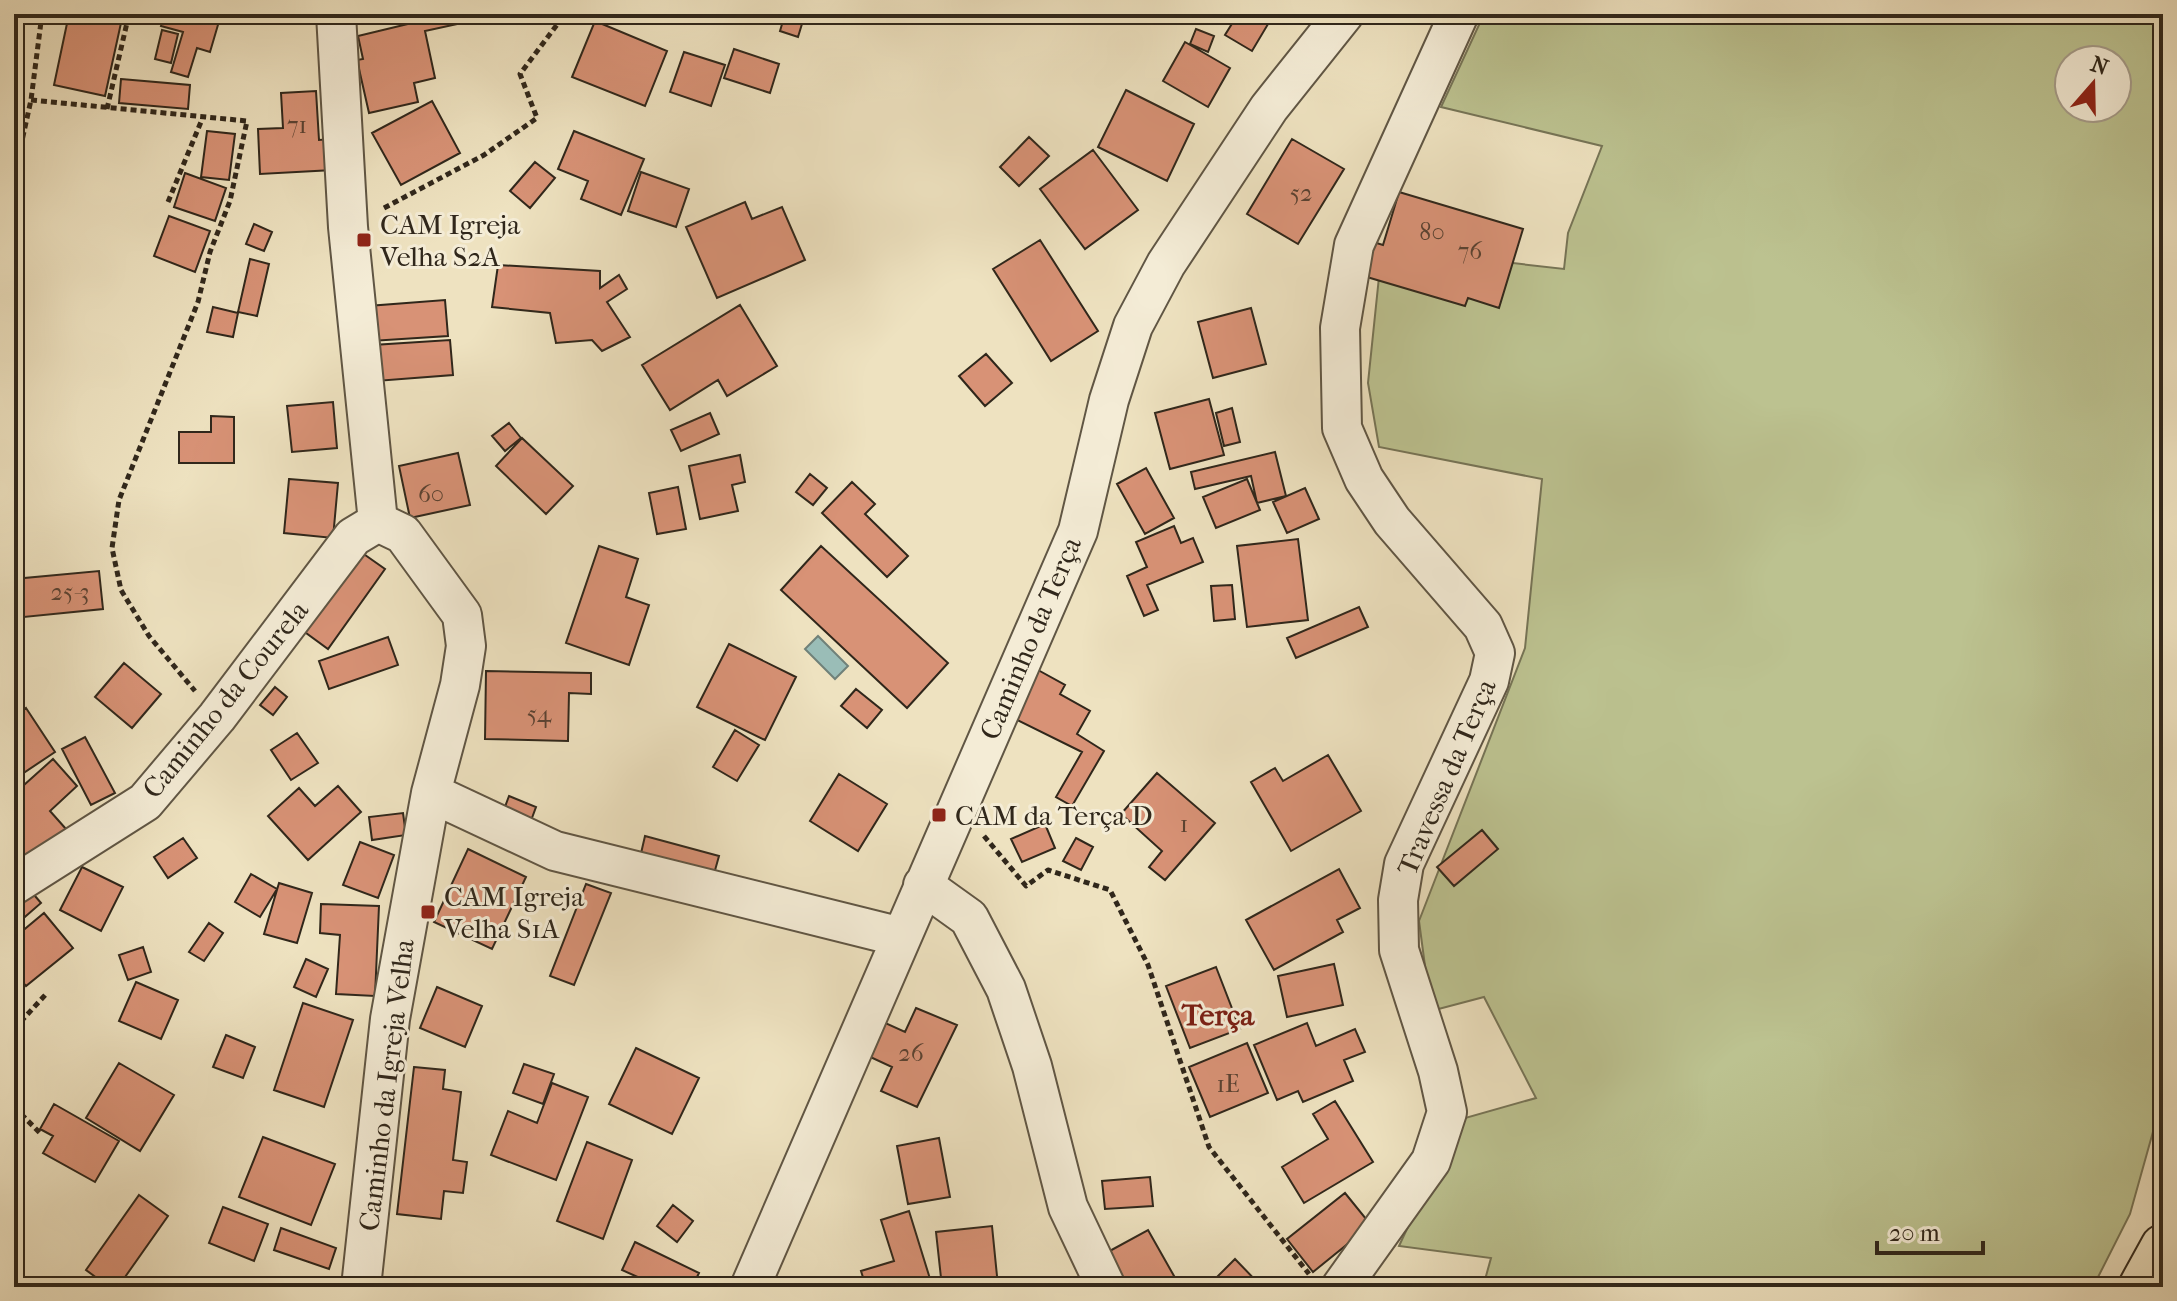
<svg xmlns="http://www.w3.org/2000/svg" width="2177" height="1301" font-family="'IM FELL French Canon',serif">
  <rect width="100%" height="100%" fill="#eee2c0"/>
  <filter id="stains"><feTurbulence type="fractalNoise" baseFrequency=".0025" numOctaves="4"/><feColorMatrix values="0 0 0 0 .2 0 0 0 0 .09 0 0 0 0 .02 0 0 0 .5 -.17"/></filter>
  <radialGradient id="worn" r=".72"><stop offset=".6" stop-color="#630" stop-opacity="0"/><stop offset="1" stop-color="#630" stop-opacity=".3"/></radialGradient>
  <path fill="#bcc290" stroke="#767456" stroke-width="2" fill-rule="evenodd" d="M1484 14H2163V1096L2130 1214 2093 1287H1483L1491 1258 1399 1246 1458 1120 1536 1098 1484 997 1431 1011 1419 921 1525 648 1542 479 1379 447 1368 383 1382 248 1564 269 1568 233 1602 146 1441 107ZM2069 60H2117V108H2069Z"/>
  <path fill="#9abdb7" stroke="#708179" stroke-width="2" d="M818 636 848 666 835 679 805 649Z"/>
  <path fill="#d89276" stroke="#30271b" stroke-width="2" d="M69 14 121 23 105 96 54 85Z
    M165 14H205L220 18 210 52 197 48 188 77 171 72 183 32 161 26Z
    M410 14 494 16 425 31 435 78 414 83 418 102 369 113 357 60 363 59 358 36 412 23Z
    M785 14H805L798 37 780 31Z
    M1068 14H1102L1098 20Z
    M1238 14H1274L1252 51 1225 35Z
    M595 21 667 51 645 106 572 77Z
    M1196 29 1214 36 1208 52 1190 44Z
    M162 30 178 34 171 63 155 59Z
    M1185 42 1230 68 1208 107 1163 81Z
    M734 49 779 64 770 93 724 78Z
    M684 52 725 65 711 106 670 92Z
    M121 79 190 85 188 109 119 103Z
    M1126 90 1194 124 1167 181 1098 147Z
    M316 91 319 140 331 139 333 170 260 174 258 129 283 128 281 93Z
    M432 101 460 153 401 185 372 133Z
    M207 131 235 134 229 180 201 177Z
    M574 131 644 159 621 215 581 199 588 181 558 169Z
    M1029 137 1049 156 1019 186 1000 167Z
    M1292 139 1344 169 1298 244 1247 214Z
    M1093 150 1138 210 1085 249 1040 189Z
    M535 162 555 178 530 208 510 191Z
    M641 172 689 189 676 227 628 211Z
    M185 173 226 188 215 221 174 207Z
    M1399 192 1523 229 1499 308 1468 298 1465 306 1350 272 1360 238 1383 245Z
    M745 202 752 219 782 207 805 260 717 298 686 227Z
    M169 216 210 231 195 272 154 256Z
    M254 224 272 232 264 251 246 244Z
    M1040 240 1098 331 1051 361 993 269Z
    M250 259 269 264 257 316 238 312Z
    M498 265 600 271V288L619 275 627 289 607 302 630 337 602 351 592 340 556 343 550 313 492 307Z
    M445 300 448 336 371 341 368 306Z
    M740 305 777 366 727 396 718 380 670 410 642 365Z
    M213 307 238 313 233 337 207 332Z
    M1251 308 1266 364 1213 378 1198 322Z
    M450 340 453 375 376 381 373 345Z
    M986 354 1012 383 985 406 959 376Z
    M1209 399 1224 455 1170 469 1155 413Z
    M333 402 337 448 292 452 287 406Z
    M1232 408 1240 442 1224 446 1216 413Z
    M710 413 719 434 681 451 671 430Z
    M211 416 234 417V463H179V432H211Z
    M509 423 521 438 505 451 492 436Z
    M522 438 573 486 546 514 496 466Z
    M1275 452 1286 496 1257 503 1251 476 1195 489 1191 472Z
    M458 453 470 505 410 518 399 466Z
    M740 455 745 482 732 485 738 511 700 519 689 466Z
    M1146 468 1174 518 1145 534 1117 484Z
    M810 474 827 488 813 505 796 492Z
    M289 479 338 483 333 538 284 533Z
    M1247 479 1260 510 1216 528 1203 497Z
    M852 482 875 504 865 514 908 556 887 577 822 513Z
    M678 487 686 529 657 534 649 493Z
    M1305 488 1319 519 1287 533 1273 502Z
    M1174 526 1181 543 1193 538 1203 562 1147 585 1158 610 1144 616 1127 576 1147 567 1136 542Z
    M1298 539 1308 620 1247 627 1237 546Z
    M599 546 638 559 626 597 649 605 629 665 566 643Z
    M821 546 948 663 907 708 781 590Z
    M358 550 385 569 328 649 302 630Z
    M99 571 103 609 14 618V579Z
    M1232 585 1235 619 1214 621 1211 586Z
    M1359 607 1368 627 1296 658 1287 638Z
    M388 637 398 665 329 689 319 661Z
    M729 644 796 677 765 740 697 707Z
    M124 663 161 694 132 728 95 697Z
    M1038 670 1065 685 1060 694 1090 711 1077 734 1104 751 1072 806 1056 797 1082 752 1011 717Z
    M486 671 591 673V694L569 693 568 741 485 739Z
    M14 686 23 707 14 711Z
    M275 687 287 697 273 715 260 705Z
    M856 689 882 710 867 728 841 706Z
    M26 708 55 752 19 776 14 768V716Z
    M735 730 759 745 737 781 713 767Z
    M297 733 318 763 291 780 271 750Z
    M85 737 115 793 91 805 62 749Z
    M1328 755 1361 811 1291 851 1251 782 1275 768 1283 781Z
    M53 759 77 786 50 811 66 829 17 875 14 794Z
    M1157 773 1215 823 1165 880 1149 867 1162 851 1121 814Z
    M839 774 887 804 858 851 810 821Z
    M338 786 361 812 308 860 268 816 299 788 315 806Z
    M509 796 536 807 526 834 499 823Z
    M403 813 406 835 372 840 369 817Z
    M1045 824 1055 848 1022 862 1011 839Z
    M1482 830 1498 849 1454 886 1437 867Z
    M645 836 719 856 712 881 639 862Z
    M183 838 197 858 168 878 154 857Z
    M1076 838 1093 847 1081 870 1063 861Z
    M360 842 394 855 378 898 343 885Z
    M468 849 526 877 492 949 434 922Z
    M82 867 123 887 101 931 60 910Z
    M1339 869 1360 908 1337 920 1343 932 1274 970 1246 920Z
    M251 874 277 889 260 917 235 902Z
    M279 883 312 893 297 943 264 934Z
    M586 884 611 893 574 985 550 976Z
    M29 889 41 903 19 922 14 916V902Z
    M321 904 379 906 375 996 336 994 340 935 320 933Z
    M44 913 73 948 26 986 14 971V938Z
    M209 923 223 933 204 961 189 952Z
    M143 947 151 972 128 980 119 955Z
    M306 959 328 969 316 997 294 987Z
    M1334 964 1343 1005 1287 1017 1278 976Z
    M1216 967 1240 1029 1190 1048 1166 986Z
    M136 982 178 1000 161 1039 119 1021Z
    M437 987 482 1006 465 1047 420 1028Z
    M303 1003 353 1020 324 1107 274 1090Z
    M916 1008 957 1025 917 1107 881 1091 892 1067 866 1055 881 1021 905 1032Z
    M1307 1023 1316 1046 1355 1029 1365 1052 1344 1060 1353 1081 1303 1102 1298 1091 1277 1100 1254 1045Z
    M226 1035 255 1047 243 1078 213 1067Z
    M1247 1043 1268 1093 1210 1117 1189 1067Z
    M636 1048 699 1078 672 1134 609 1104Z
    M119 1063 174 1095 140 1151 86 1118Z
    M524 1064 554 1074 543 1104 513 1093Z
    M414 1067 445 1070 443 1089 461 1092 453 1160 467 1162 463 1193 444 1191 441 1219 397 1214Z
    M552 1083 588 1097 556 1180 491 1155 508 1111 537 1123Z
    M1335 1101 1373 1162 1304 1203 1282 1167 1328 1139 1313 1114Z
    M54 1104 119 1141 95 1182 43 1153 53 1136 40 1129Z
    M263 1137 335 1164 311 1225 239 1197Z
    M939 1138 950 1197 908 1204 897 1146Z
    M587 1142 632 1160 603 1239 557 1221Z
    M1150 1177 1153 1206 1105 1209 1102 1181Z
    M1345 1193 1371 1225 1313 1272 1287 1239Z
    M139 1195 168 1216 118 1287H109L86 1270Z
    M673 1205 693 1221 677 1242 657 1226Z
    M223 1207 268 1224 254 1261 209 1243Z
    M909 1211 931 1282 915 1287H866L861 1271 894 1261 881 1220Z
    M992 1226 998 1286 942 1287 936 1232Z
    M281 1228 336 1248 329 1269 274 1250Z
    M1148 1230 1178 1283 1171 1287H1125L1106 1253Z
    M635 1242 699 1273 692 1287H635L640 1278 622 1270Z
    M1235 1259 1262 1287H1207Z"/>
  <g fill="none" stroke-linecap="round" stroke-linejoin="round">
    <defs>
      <path id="minor" d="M336 14 348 227 378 522
        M431 793 555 851 901 937
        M14 885 145 802 217 717 353 537 378 522
        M923 885 969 918 1006 989 1032 1066 1068 1207 1106 1287
        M361 1287 390 1019 431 793 460 685 466 646 462 615 403 534 378 522
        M750 1287 1078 531 1109 400 1133 326 1166 264 1269 108 1344 14
        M1341 1287 1431 1161 1447 1112 1438 1071 1399 950 1398 900 1404 864 1489 681 1495 653 1483 626 1392 521 1364 479 1342 428 1340 328 1354 245 1459 14"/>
      <path id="major" d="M2141 1287 2163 1247"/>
    </defs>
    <use href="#minor" stroke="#605644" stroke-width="42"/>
    <use href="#major" stroke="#30271b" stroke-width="48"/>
    <path stroke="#30271b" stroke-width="5" stroke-dasharray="6 4" stroke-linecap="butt" d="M31 100 247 121 230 201 210 252 198 302 119 500 112 548 121 590 149 636 195 691
      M107 109 129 14
      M14 177 31 100 42 14
      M168 202 203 117
      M384 208 484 155 537 118 520 74 565 14
      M984 836 1026 886 1048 870 1110 890 1148 965 1209 1147 1309 1274
      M14 1029 47 993
      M14 1107 41 1134"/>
    <use href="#minor" stroke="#f4ecd6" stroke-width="38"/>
    <use href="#major" stroke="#eee2c0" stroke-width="44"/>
  </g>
  <g fill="#8f2418" stroke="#f4ecd6" stroke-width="3">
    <rect x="356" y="232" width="16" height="16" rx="4"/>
    <rect x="931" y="807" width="16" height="16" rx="4"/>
    <rect x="420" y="904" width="16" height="16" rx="4"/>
  </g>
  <g text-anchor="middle" stroke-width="6" stroke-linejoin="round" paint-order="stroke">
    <g font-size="24" fill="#5a4232">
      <text x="297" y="133">71</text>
      <text x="1301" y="201">52</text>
      <text x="1432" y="240">80</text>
      <text x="1470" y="259">76</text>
      <text x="431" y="502">60</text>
      <text x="70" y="600">25-3</text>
      <text x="539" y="722">54</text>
      <text x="1184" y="832">1</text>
      <text x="911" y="1061">26</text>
      <text x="1228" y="1092">1E</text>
    </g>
    <g font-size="28" fill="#30271b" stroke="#f4ecd6" text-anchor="start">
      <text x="380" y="234">CAM Igreja<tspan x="380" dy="32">Velha S2A</tspan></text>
      <text x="955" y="825">CAM da Terça D</text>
      <text x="444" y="906">CAM Igreja<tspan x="444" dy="32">Velha S1A</tspan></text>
    </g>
    <g font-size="28" fill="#30271b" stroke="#f4ecd6">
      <text transform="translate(1030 638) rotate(-67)" y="10">Caminho da Terça</text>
      <text transform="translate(225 699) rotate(-51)" y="10">Caminho da Courela</text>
      <text transform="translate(1446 777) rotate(-67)" y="10">Travessa da Terça</text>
      <text transform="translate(386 1085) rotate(-83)" y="10">Caminho da Igreja Velha</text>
    </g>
    <g font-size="30" font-weight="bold" fill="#7a1f14" stroke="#f4ecd6">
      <text x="1218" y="1025">Terça</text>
    </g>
  </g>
  <rect width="2177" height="1301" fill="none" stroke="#eee2c0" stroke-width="48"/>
  <rect x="16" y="16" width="2145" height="1269" fill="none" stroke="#30271b" stroke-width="4"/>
  <rect x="24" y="24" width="2129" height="1253" fill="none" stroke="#30271b" stroke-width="2"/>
  <g transform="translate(2093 84) rotate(20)"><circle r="38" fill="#f4ecd6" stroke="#a69d8b" stroke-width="2"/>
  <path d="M0-6L14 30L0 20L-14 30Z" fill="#8f2418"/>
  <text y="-12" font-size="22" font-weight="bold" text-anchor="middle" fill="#30271b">N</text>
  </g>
  <path d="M1877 1241v12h106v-12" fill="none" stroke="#30271b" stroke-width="4"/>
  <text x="1889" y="1241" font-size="24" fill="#30271b" stroke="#f4ecd6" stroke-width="6" paint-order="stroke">20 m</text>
  <rect width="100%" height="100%" filter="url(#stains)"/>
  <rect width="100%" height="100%" fill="url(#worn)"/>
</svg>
